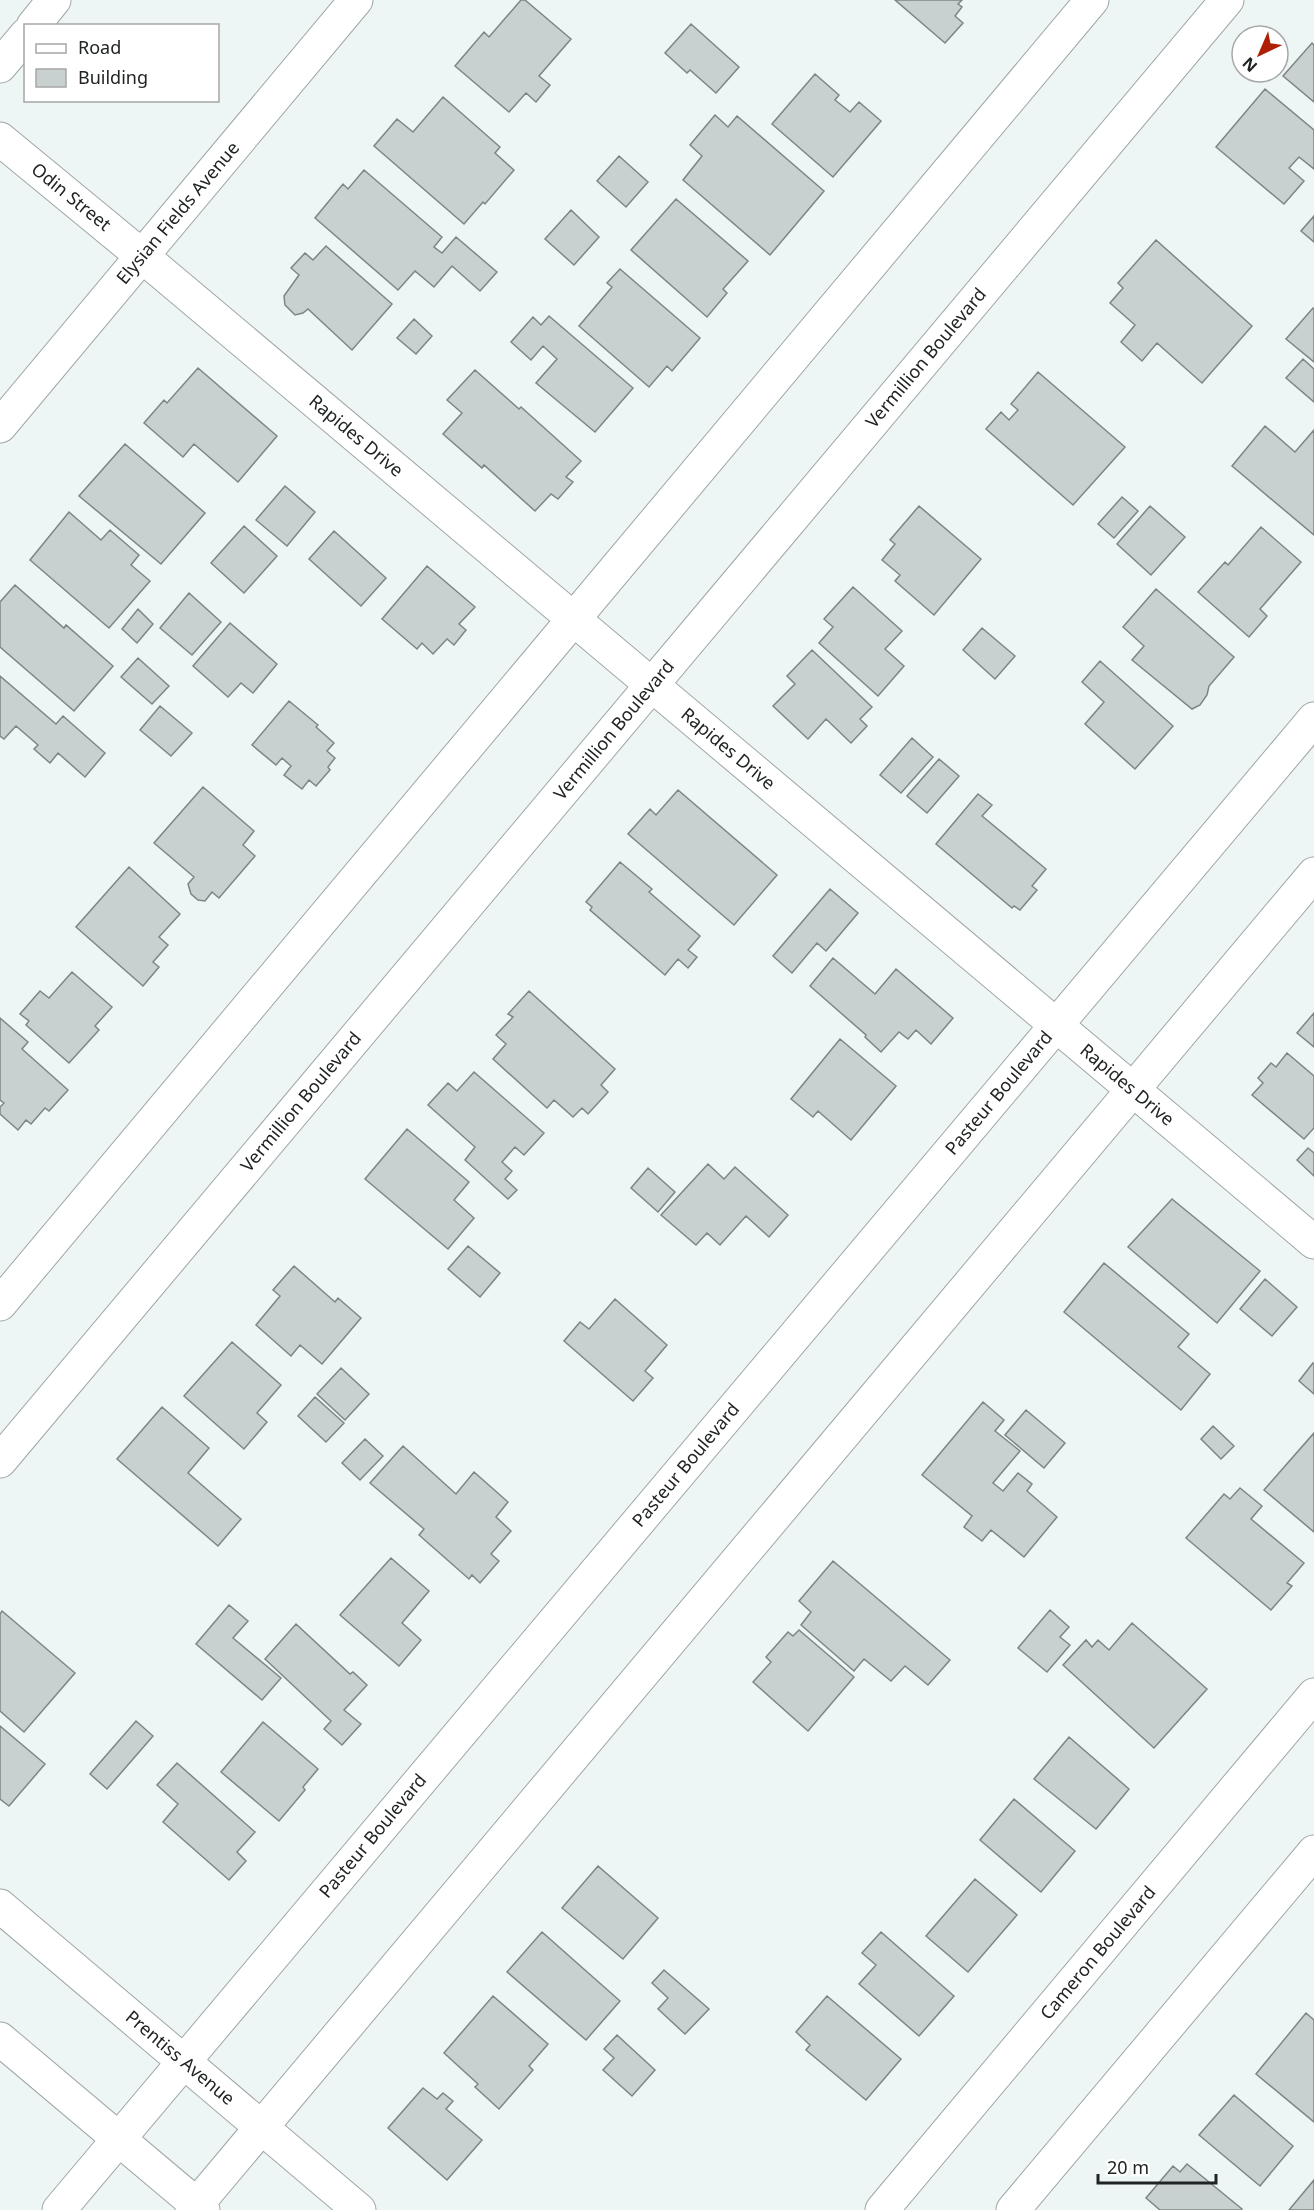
<svg xmlns="http://www.w3.org/2000/svg" width="1314" height="2210" font-family="'Noto Sans',sans-serif">
  <rect width="100%" height="100%" fill="#edf6f4"/>
  <path fill="#c8d1cf" stroke="#7e8685" stroke-width="1.5" d="M521 0H525L571 39 539 76 550 85 536 102 526 93 509 112 455 66 484 32 489 37Z
    M895 0H962L958 4 962 7 955 16 963 23 945 43Z
    M691 24 739 67 716 93 690 70 687 73 665 53Z
    M1312 43 1314 45V102L1283 76Z
    M815 74 839 95 835 100 850 112 859 102 881 121 833 177 772 124Z
    M1265 89 1314 130V169L1299 157 1289 168 1304 181 1284 204 1216 147Z
    M443 97 500 147 495 153 514 170 485 204 483 202 464 224 374 146 397 119 413 132Z
    M715 115 728 127 737 116 824 191 770 255 683 180 702 156 690 145Z
    M619 156 648 182 626 207 597 181Z
    M364 170 442 237 434 247 442 253 456 237 497 272 480 291 452 266 434 287 415 271 398 290 315 218 343 184 348 189Z
    M676 199 748 261 723 289 727 293 707 317 631 250Z
    M571 210 599 237 574 265 545 239Z
    M1314 216V242L1301 231Z
    M1156 240 1252 326 1202 383 1157 343 1142 361 1121 342 1135 325 1110 303 1123 288 1118 283Z
    M326 246 392 304 352 350 308 309 303 313 295 315 285 305 284 296 299 275 291 268 305 253 313 260Z
    M620 269 700 338 672 371 667 366 649 387 579 326 612 287 607 283Z
    M1313 308 1314 309V362L1286 339Z
    M549 316 633 388 595 432 536 383 557 359 543 346 531 360 511 342 533 317 541 325Z
    M414 319 432 336 416 354 397 338Z
    M1303 359 1314 369V402L1286 378Z
    M198 368 277 436 238 482 194 444 183 457 144 423 164 400 167 403Z
    M475 370 519 409 521 407 581 461 566 477 573 482 558 499 551 494 535 511 484 465 482 468 443 434 462 413 447 400Z
    M1038 372 1125 447 1073 505 986 429 1001 412 1009 420 1018 410 1011 404Z
    M1265 426 1295 452 1314 430V535L1232 466Z
    M125 444 205 513 161 564 79 496Z
    M285 486 315 512 287 546 256 520Z
    M1122 497 1138 511 1114 538 1098 524Z
    M919 506 981 559 934 615 895 581 900 575 882 560 895 544 890 540Z
    M1150 506 1185 537 1151 575 1117 544Z
    M69 512 101 540 110 530 139 555 131 565 150 581 109 628 30 560Z
    M244 526 277 556 244 593 211 563Z
    M1261 527 1301 562 1260 609 1267 616 1249 637 1198 592 1225 562 1228 565Z
    M334 531 386 578 361 606 309 559Z
    M427 566 475 607 459 624 466 630 454 645 447 639 433 654 422 643 417 649 382 619Z
    M15 585 64 628 66 625 113 666 74 711 0 647V602Z
    M853 587 902 631 885 649 904 666 878 696 819 643 833 627 824 619Z
    M1156 589 1234 657 1209 686 1207 695 1200 705 1192 709 1132 660 1144 646 1123 627Z
    M189 593 221 622 192 655 160 628Z
    M138 609 153 624 137 643 122 629Z
    M230 623 277 664 253 693 241 683 228 697 193 666Z
    M982 628 1015 656 995 679 963 650Z
    M812 650 872 707 860 719 867 726 851 743 826 719 808 739 773 706 795 684 787 676Z
    M138 658 169 686 152 704 121 677Z
    M1100 661 1173 726 1135 769 1085 724 1104 702 1082 682Z
    M0 676 56 724 63 716 105 753 85 777 58 753 50 763 34 749 38 745 16 726 4 739 0 736Z
    M289 701 318 725 316 727 334 743 327 751 335 758 328 767 330 770 316 786 309 780 302 789 284 775 291 766 282 758 276 765 252 745Z
    M160 706 192 733 171 756 140 730Z
    M912 738 933 757 901 793 880 775Z
    M939 759 959 776 927 813 907 796Z
    M203 787 254 831 243 845 255 856 219 898 212 892 205 901 198 900 191 894 188 884 194 877 154 843Z
    M678 790 777 875 734 925 628 834 650 809 656 815Z
    M978 794 992 805 982 816 1046 869 1032 886 1037 890 1020 910 1014 906 1012 908 936 844Z
    M620 862 652 889 649 892 700 936 688 950 697 957 688 968 678 959 665 975 590 910 592 907 586 902Z
    M129 867 180 914 159 937 168 945 153 962 159 967 143 986 76 927Z
    M830 889 858 913 826 951 817 943 792 973 773 956Z
    M833 958 875 994 896 969 953 1018 931 1044 916 1030 908 1039 899 1032 881 1052 865 1037 866 1035 810 986Z
    M72 972 112 1007 95 1026 99 1030 69 1063 26 1025 29 1021 20 1014 40 991 49 998Z
    M529 991 615 1069 601 1085 608 1092 588 1114 582 1108 573 1117 554 1100 547 1108 493 1059 506 1044 496 1035 513 1017 508 1014Z
    M1314 1013V1047L1297 1033Z
    M0 1018 28 1042 22 1049 68 1090 49 1111 45 1108 31 1124 26 1120 18 1130 0 1114V1107L4 1103 0 1100Z
    M840 1039 896 1086 851 1140 818 1111 813 1117 791 1099Z
    M1287 1053 1314 1076V1128L1304 1139 1252 1095 1263 1083 1258 1078 1271 1063 1276 1067Z
    M474 1072 544 1133 524 1155 515 1147 502 1162 512 1171 505 1179 517 1190 508 1199 465 1160 475 1147 428 1105 448 1083 457 1091Z
    M407 1129 469 1182 454 1200 474 1218 448 1249 365 1179Z
    M1308 1148 1314 1153V1176L1297 1160Z
    M708 1164 724 1179 735 1167 788 1215 769 1237 746 1216 720 1245 707 1233 696 1245 661 1215Z
    M648 1168 675 1192 658 1212 631 1188Z
    M1172 1199 1260 1271 1217 1323 1128 1247Z
    M468 1246 500 1273 480 1297 448 1269Z
    M1104 1263 1189 1334 1178 1347 1210 1374 1181 1410 1064 1312Z
    M294 1266 335 1302 338 1298 361 1318 322 1364 300 1345 291 1356 256 1325 280 1296 273 1290Z
    M1265 1279 1297 1307 1272 1336 1240 1309Z
    M615 1299 667 1345 645 1371 653 1378 633 1401 564 1341 580 1322 589 1329Z
    M232 1342 281 1385 257 1413 267 1422 244 1449 184 1396Z
    M1313 1363 1314 1364V1394L1299 1381Z
    M341 1368 369 1394 345 1420 317 1394Z
    M315 1397 344 1423 326 1442 298 1416Z
    M983 1402 1004 1420 995 1431 1020 1451 993 1483 1003 1491 1018 1473 1032 1484 1027 1491 1057 1517 1024 1557 991 1530 982 1541 964 1527 972 1516 922 1475Z
    M162 1407 209 1448 188 1473 241 1519 218 1546 117 1459Z
    M1026 1410 1065 1443 1044 1468 1005 1435Z
    M1213 1426 1234 1446 1221 1459 1201 1439Z
    M1314 1433V1532L1264 1490Z
    M365 1439 383 1456 360 1480 342 1463Z
    M403 1446 456 1494 474 1472 508 1502 496 1517 511 1531 491 1554 499 1561 480 1583 472 1575 469 1579 419 1535 424 1529 370 1483Z
    M1240 1488 1262 1506 1251 1519 1304 1563 1287 1583 1292 1586 1271 1610 1186 1538 1224 1494 1230 1499Z
    M391 1558 429 1591 402 1623 421 1640 399 1666 340 1615Z
    M833 1561 950 1660 928 1685 905 1666 891 1681 864 1659 854 1671 801 1625 811 1612 799 1601Z
    M229 1605 248 1621 233 1638 281 1678 262 1700 196 1644Z
    M1050 1610 1069 1627 1060 1637 1070 1645 1047 1672 1018 1648Z
    M2 1611 75 1673 24 1732 0 1711V1614Z
    M1132 1623 1207 1689 1154 1748 1063 1665 1086 1640 1092 1647 1098 1640 1109 1650Z
    M296 1624 350 1674 353 1672 367 1685 344 1710 361 1724 342 1745 324 1729 331 1721 265 1659Z
    M799 1630 854 1677 808 1731 753 1682 771 1662 766 1657 788 1632 793 1636Z
    M136 1721 153 1736 107 1789 90 1774Z
    M263 1722 318 1769 303 1787 305 1790 279 1821 221 1772Z
    M0 1726 45 1764 9 1806 0 1799Z
    M1069 1737 1129 1789 1096 1829 1034 1779Z
    M177 1763 255 1832 237 1852 246 1861 229 1880 163 1822 178 1804 157 1785Z
    M1014 1799 1075 1851 1041 1892 980 1840Z
    M598 1866 658 1918 623 1959 562 1908Z
    M975 1879 1017 1915 968 1972 926 1936Z
    M542 1932 620 2001 586 2040 507 1972Z
    M881 1932 954 1996 919 2036 859 1984 876 1965 862 1953Z
    M664 1970 709 2009 685 2034 658 2009 668 1998 652 1983Z
    M493 1996 548 2044 529 2066 533 2070 499 2109 475 2087 478 2084 444 2053Z
    M827 1996 901 2059 866 2100 806 2050 810 2045 796 2032Z
    M1306 2013 1314 2020V2122L1256 2074Z
    M617 2035 655 2070 632 2096 603 2070 614 2058 604 2049Z
    M423 2088 437 2099 443 2093 453 2101 446 2109 482 2140 447 2180 388 2128Z
    M1234 2095 1293 2146 1260 2186 1199 2135Z
    M1187 2164 1242 2209 1241 2210H1160L1146 2198 1173 2166 1180 2172Z
    M1314 2180V2210H1289Z"/>
  <g fill="none" stroke-linecap="round" stroke-linejoin="round">
    <defs>
      <path id="minor" d="M0 139 142 256 1314 1242
        M0 1304 1092 0
        M0 1461 1227 0
        M0 1906 359 2210
        M0 2039 203 2210
        M59 2210 1314 719
        M192 2210 1314 874
        M882 2210 1314 1695
        M1013 2210 1314 1852"/>
      <path id="major" d="M33 26 54 0
        M0 66 26 35
        M0 426 356 0"/>
    </defs>
    <use href="#minor" stroke="#9fa7a6" stroke-width="35"/>
    <use href="#major" stroke="#9fa7a6" stroke-width="35"/>
    <use href="#minor" stroke="#fff" stroke-width="33"/>
    <use href="#major" stroke="#fff" stroke-width="33"/>
  </g>
  <g text-anchor="middle" stroke-width="5" stroke-linejoin="round" paint-order="stroke">
    <g font-size="18" fill="#212424" stroke="#fff">
      <text transform="translate(71 197) rotate(39)" y="6">Odin Street</text>
      <text transform="translate(178 213) rotate(-50)" y="6">Elysian Fields Avenue</text>
      <text transform="translate(926 358) rotate(-50)" y="6">Vermillion Boulevard</text>
      <text transform="translate(356 436) rotate(40)" y="6">Rapides Drive</text>
      <text transform="translate(614 730) rotate(-50)" y="6">Vermillion Boulevard</text>
      <text transform="translate(728 749) rotate(40)" y="6">Rapides Drive</text>
      <text transform="translate(1127 1085) rotate(40)" y="6">Rapides Drive</text>
      <text transform="translate(999 1093) rotate(-50)" y="6">Pasteur Boulevard</text>
      <text transform="translate(301 1102) rotate(-50)" y="6">Vermillion Boulevard</text>
      <text transform="translate(686 1465) rotate(-50)" y="6">Pasteur Boulevard</text>
      <text transform="translate(373 1836) rotate(-50)" y="6">Pasteur Boulevard</text>
      <text transform="translate(1098 1953) rotate(-50)" y="6">Cameron Boulevard</text>
      <text transform="translate(180 2058) rotate(40)" y="6">Prentiss Avenue</text>
    </g>
  </g>
  <rect x="24" y="24" width="195" height="78" fill="#ffffff" stroke="#a6a7a7" stroke-width="1.5"/>
  <rect x="36" y="44" width="30" height="9" fill="#ffffff" stroke="#a6a7a7" stroke-width="1.5"/>
  <text x="78" y="54" font-size="18" fill="#212424">Road</text>
  <rect x="36" y="69" width="30" height="18" fill="#c8d1cf" stroke="#a6a7a7" stroke-width="1.5"/>
  <text x="78" y="84" font-size="18" fill="#212424">Building</text>
  <g transform="translate(1260 54) rotate(224)"><circle r="28" fill="#ffffff" stroke="#a6a7a7" stroke-width="1.5"/>
  <path d="M0-4.5L10 22L0 15L-10 22Z" fill="#ae2005"/>
  <text y="-9" font-size="16" font-weight="bold" text-anchor="middle" fill="#212424">N</text>
  </g>
  <path d="M1098 2174v9h118v-9" fill="none" stroke="#212424" stroke-width="3"/>
  <text x="1107" y="2174" font-size="18" fill="#212424" stroke="#ffffff" stroke-width="4.5" paint-order="stroke">20 m</text>
</svg>
